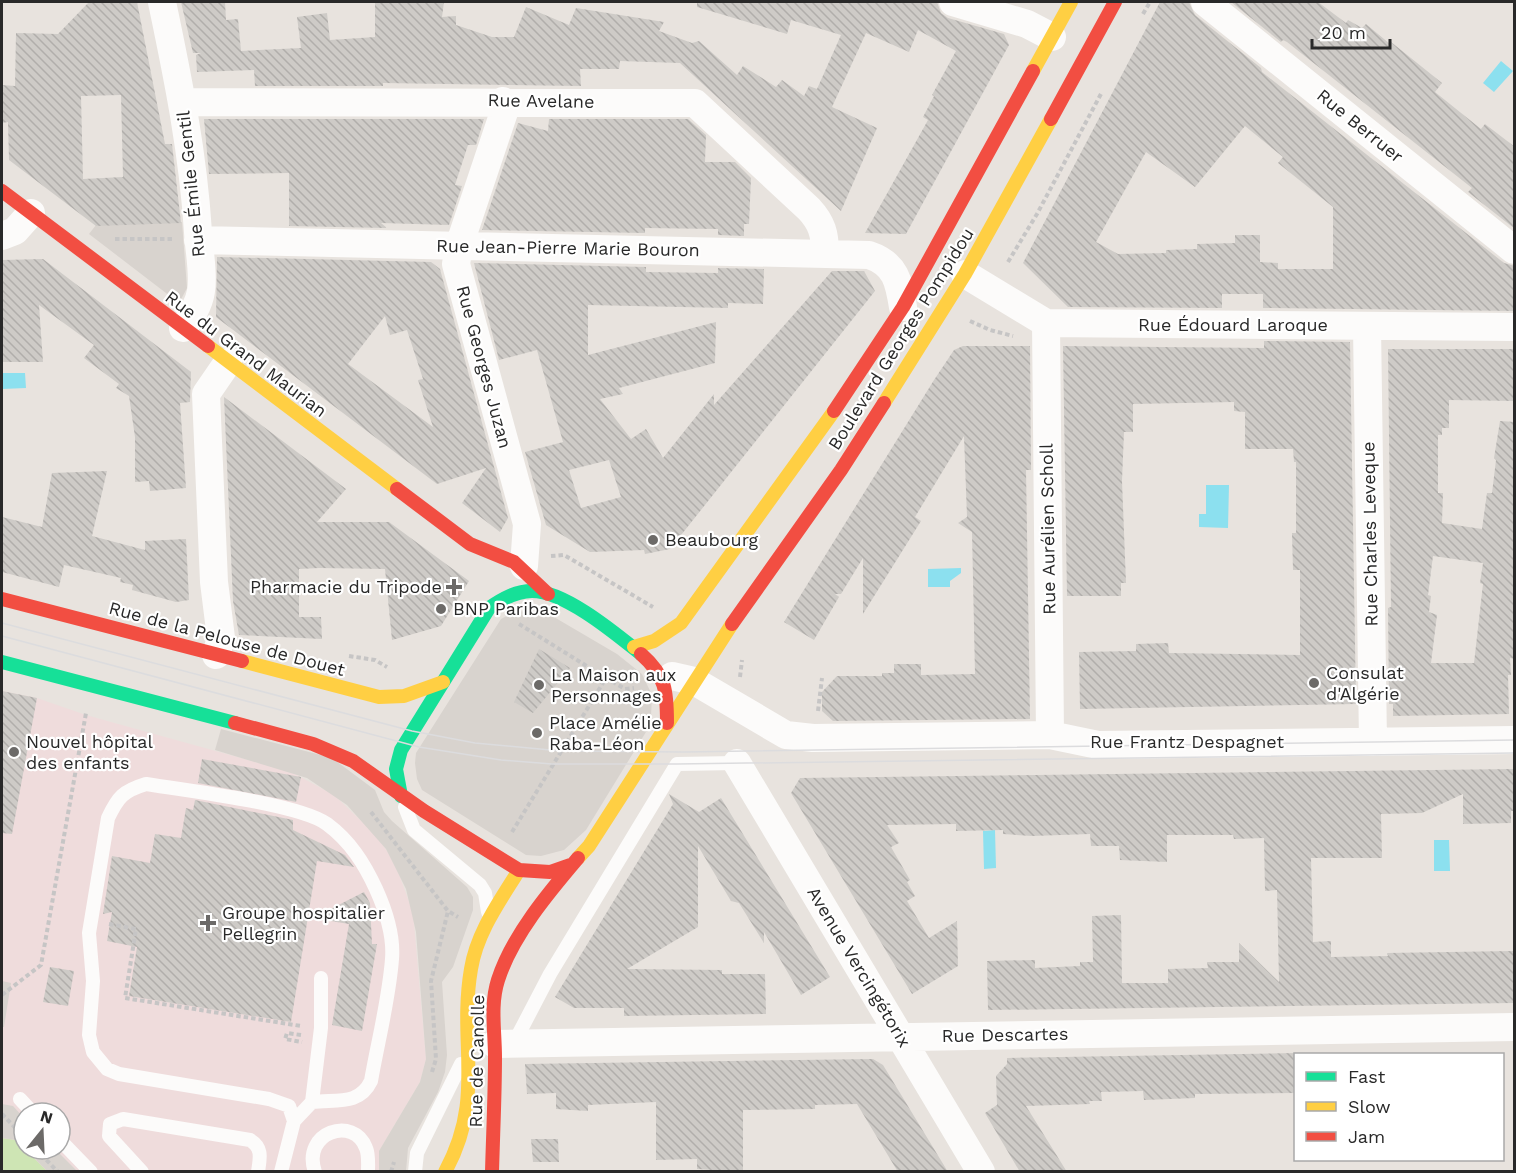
<svg xmlns="http://www.w3.org/2000/svg" width="1516" height="1173" font-family="'Work Sans',sans-serif">
  <defs>
    <pattern id="building-back-hatch" width="6" height="6" patternUnits="userSpaceOnUse" patternTransform="scale(1.5)"><rect width="6" height="6" fill="#cecbc7"/><path d="M-1 5l2 2M0 0l6 6M5-1l2 2" fill="none" stroke="#b1aeab"/></pattern>
  </defs>
  <rect width="100%" height="100%" fill="#e8e3de"/>
  <path fill="#efdcdc" fill-rule="evenodd" d="M2 691 37 698 86 715 291 772 334 795 376 835 395 863 413 913 426 1059 420 1082 379 1151V1171L2 1172ZM24 1113H60V1149H24Z"/>
  <path fill="#cee5b4" d="M2 1138 16 1140 47 1171H2Z"/>
  <path fill="#d8d3ce" d="M182 222 187 288 179 303 89 234 96 225Z
    M542 610 617 654 642 674 652 695 651 716 646 732 586 830 564 850 541 856 526 855 422 790 417 779 415 763 416 753 501 619 514 612Z
    M221 729 332 758 375 790 384 812 392 821 467 887 473 897V910L453 967 442 982 447 1055 445 1072 438 1092 408 1148 406 1171H379V1151L420 1082 426 1059 416 932 406 889 386 849 347 805 307 778 215 750Z
    M2 981 11 983 4 1027H2Z
    M2 1104 13 1106 24 1118V1148L16 1140 2 1138Z
    M25 1149H55L77 1171H47Z"/>
  <path fill="#8ce0ef" d="M1501 61 1513 71 1494 92 1483 83Z
    M2 373H25L26 388 2 389Z
    M1206 485H1229L1228 528 1199 527V514H1206Z
    M961 568V573L950 581V587H928V569Z
    M995 830 996 868 984 869 983 831Z
    M1434 840H1449L1450 871H1434Z"/>
  <path fill="url(#building-back-hatch)" fill-rule="evenodd" d="M89 2H137L165 144H172L181 223 96 226 9 160 8 122 2 123V85L15 86 16 33 58 34ZM121 95 123 177 83 179 81 96Z
    M181 2H225L226 20 238 19 241 51 301 48 297 17 327 13 330 40 375 37V2H444L442 17 456 16V25L492 37H514L526 7 569 25 576 8 664 22 659 31 692 43 699 41 737 75 743 66 776 87 782 80 804 96 809 86 817 89 841 35 791 20 787 34 697 7V2H937L941 13 948 18 1004 34 1009 45 906 234 865 233 928 120 923 117 934 96 932 95 956 51 918 30 909 52 866 33 832 107 877 128 841 211 680 63 620 61 619 69H580L581 86 383 83V86H255L254 70 197 72 196 55 201 53H193Z
    M1160 2H1189L1195 15 1261 68 1262 72 1504 263 1515 266V311L1263 308V294H1222V308L1068 307 1023 263ZM1245 126 1283 157 1278 163 1333 207V269H1278V263L1260 262V235H1235V243L1197 244V249L1166 250V253L1118 254 1096 242 1146 152 1195 187Z
    M1231 2H1318L1346 23 1348 20 1362 28 1366 24 1390 44 1391 42 1442 83 1435 92 1481 129 1485 124 1515 147V229L1468 192 1472 188 1287 42 1283 40 1281 42Z
    M204 119H484L476 145H468L455 185 462 186 449 225 381 223 387 228 289 226V173L209 174Z
    M549 119H688L706 135 705 162H735L751 178 749 224H744V236L718 235V229L645 228V233L482 230 518 123 548 131Z
    M217 257 431 262 440 269 508 518 500 532 462 503 486 468 437 484 216 317ZM385 316 390 335 407 330 423 379 418 380 433 427 348 364Z
    M43 259 191 372 190 402 180 403 186 488 150 491 149 481 135 482V437L129 396 116 388 119 384 84 358 94 345 39 305 43 362H2V260Z
    M474 263 646 267V272L718 273V268L764 269 763 304 728 303V308L588 305V355L716 322 715 363 619 388 623 394 600 399 631 439 646 429 663 458 714 394V405L832 271H864L875 291 670 549 645 554 644 550 590 552 546 525 525 452 563 442 537 350 499 360ZM609 460 621 497 581 508 569 470Z
    M1264 341 1350 342 1356 704 1080 709 1079 652 1136 651V644L1168 643 1169 653 1300 655V570H1293L1292 533H1296V462H1294L1293 449H1245V412L1234 411V402L1133 404V432H1124L1122 481 1126 583H1121V596H1067L1063 346 1264 348Z
    M963 346H1030L1031 470H1026L1030 719 833 721 822 711V692L837 676H882V673H894V664H921V675L975 674 972 532 958 523 967 517 964 436 915 517 921 521 863 614V558L841 594H835L839 597 814 640 784 622 934 380 954 350Z
    M1388 349H1515V401L1449 400V428H1442V435H1438V493H1443L1442 523 1482 529 1487 493H1492L1496 460 1494 458 1500 421 1515 422V659L1510 658 1511 675H1508L1509 714 1393 716V704H1389L1388 608 1391 607ZM1433 556 1483 563 1480 583 1483 584 1474 663H1431L1437 615 1429 612 1431 596 1428 595Z
    M224 397 346 489 317 522H389L469 581 441 626 392 640 385 569 319 568 299 569V617H321L322 639 239 635 233 601Z
    M107 471 92 536 145 550V541L186 539 189 600 176 602 132 590 133 585 120 582 121 578 64 565 59 587 2 572V517L42 527 52 473Z
    M539 649 570 668 533 713 514 702Z
    M2 691 37 698 12 834 2 833Z
    M202 759 301 777 296 802 198 783Z
    M1515 769V811H1511V823L1463 824V794L1422 813 1381 814 1382 858H1311L1313 942 1331 941V957L1388 956 1387 953 1513 951V1003L988 1010 987 961 1035 960V968L1080 966V962H1093L1092 916 1121 915 1122 983H1168V969L1208 968 1207 962H1239V943L1279 982 1277 890 1265 891 1264 838 1234 839 1233 835H1167V862L1120 860 1119 846H1091L1090 834 1032 836 1003 834V830L956 831V824L887 825 899 843 891 847 910 880 907 882 915 896 907 901 929 938 957 921 958 966 912 994 791 793 800 778Z
    M669 794 699 812 721 798 830 977 801 995 764 932V943L739 903 731 901 698 846V927L627 969 722 970V974H765L766 1014 624 1016V1008H574L555 997 673 804Z
    M195 800 293 820V830L345 855 354 867 317 861 291 1022 129 996 137 947 107 941 112 912 103 914 112 856 150 863 155 834 181 838 186 808 193 810Z
    M364 892 370 903 372 944H377L362 1031 332 1025 349 924 313 918Z
    M50 967 74 971 68 1006 43 1002Z
    M1296 1053V1093L1195 1094V1098L1144 1100 1143 1091 1101 1092 1102 1101H1089L1090 1104 1026 1106 1067 1172H1020L985 1113 997 1105 996 1076 1007 1064V1058Z
    M873 1059 883 1065 948 1172H898L857 1104 815 1105V1109L743 1110V1172L697 1169V1159L656 1160V1102L588 1105V1111L556 1109V1093L527 1094 525 1064Z
    M531 1139H558L559 1162H533Z"/>
  <g fill="none" stroke-linecap="round" stroke-linejoin="round">
    <path stroke="#c6c5c5" stroke-width="4" stroke-dasharray="4.5 3" stroke-linecap="butt" d="M1143 14 1150 2
      M115 239H174
      M1008 262 1037 214 1102 92
      M970 321 990 330 1013 336
      M551 556 564 555 653 607
      M519 624 606 678
      M349 656 375 660 387 667
      M740 677 742 660
      M818 711 822 678
      M371 812 448 911 458 917
      M512 832 606 678 625 689 634 688
      M109 924 136 929 125 998 301 1026
      M2 995 41 965 86 713
      M301 1035 287 1033 285 1039 302 1042
      M432 1072 436 1059 431 981 448 911
      M2 1114 24 1137
      M36 1149 58 1172
      M391 1172 394 1162"/>
    <path stroke="#fcfbfa" stroke-width="14" d="M405 807 414 830 480 885 485 893 488 912
      M514 1043 550 974 677 764 737 763
      M20 1099 33 1113
      M312 1102 321 1028V978
      M60 1140 91 1172
      M142 1172 109 1136 110 1124 123 1119 250 1140C263 1148 260 1158 258 1172
      M281 1172 294 1121 312 1102C336 1099 359 1106 371 1081 378 1041 389 999 392 959 394 935 386 911 376 889 364 863 350 841 327 824 300 804 184 790 146 784 123 791 118 797 108 818L89 933 93 981 89 1035 93 1052 107 1069 119 1074 269 1099 289 1106 294 1121
      M315 1172C301 1132 354 1115 366 1148 369 1155 368 1164 368 1172
      M415 1172 417 1153 461 1064"/>
    <path stroke="#fcfbfa" stroke-width="28" d="M162 2C178 78 193 153 198 232 199 251 204 273 201 291 199 305 191 317 183 328
      M953 2 1027 24 1052 37
      M1205 2 1514 250
      M503 101 504 112 459 246 456 264 527 524 524 566
      M183 102 695 103 809 209C822 223 825 234 825 253
      M2 236 15 231 31 213
      M198 240 869 255C896 264 899 282 903 307
      M965 274 1046 323 1514 327
      M1046 323 1050 735
      M1367 326 1373 742
      M216 655 221 638 214 582 206 394 228 362
      M672 676 694 681 786 735 813 738 1050 735 1098 745 1514 740
      M737 763 981 1172
      M495 1044 1514 1027"/>
    <path stroke="#16e098" stroke-width="14" d="M2 662 235 723
      M401 796 396 769 401 750 489 608C502 599 516 591 532 591 565 591 616 634 641 654"/>
    <path stroke="#ffcf43" stroke-width="14" d="M1033 71 1071 2
      M208 346 397 489
      M884 403 965 274 1051 119
      M634 647 654 641 681 623 834 411
      M242 661 379 697 404 696 443 682
      M578 858 589 846 732 624
      M445 1172C486 1097 458 1045 471 969 477 932 500 901 519 870"/>
    <path stroke="#f24e42" stroke-width="14" d="M1051 119 1115 2
      M2 191 208 346
      M834 411 903 307 1033 71
      M397 489 470 544 514 562 548 594
      M2 599 242 661
      M732 624 841 470 884 403
      M641 654C666 676 667 691 667 723
      M235 723 313 744 353 761 424 811 519 870 550 872 570 865
      M492 1172C493 1134 495 1095 495 1057 495 1031 490 1005 498 980 512 936 549 892 578 858"/>
    <path stroke="#dcdcde" stroke-width="1.5" d="M2 623 412 731 475 743 561 751 684 752 1514 740
      M2 636 419 747 501 760 552 764H677L1514 753"/>
  </g>
  <g fill="#6c6a68" stroke="#fff" stroke-width="2">
    <circle cx="653" cy="540" r="6"/>
    <path d="M451 578h6v6h6v6h-6v6h-6v-6h-6v-6h6z"/>
    <circle cx="441" cy="609" r="6"/>
    <circle cx="1314" cy="683" r="6"/>
    <circle cx="539" cy="685" r="6"/>
    <circle cx="537" cy="733" r="6"/>
    <circle cx="14" cy="752" r="6"/>
    <path d="M205 914h6v6h6v6h-6v6h-6v-6h-6v-6h6z"/>
  </g>
  <g text-anchor="middle" stroke-width="4.5" stroke-linejoin="round" paint-order="stroke">
    <g font-size="18" fill="#292929" stroke="#fff">
      <text transform="translate(541 101) rotate(1)" y="6">Rue Avelane</text>
      <text transform="translate(1360 126) rotate(39)" y="6">Rue Berruer</text>
      <text transform="translate(191 184) rotate(-96)" y="6">Rue Émile Gentil</text>
      <text transform="translate(568 248) rotate(1)" y="6">Rue Jean-Pierre Marie Bouron</text>
      <text x="1233" y="331">Rue Édouard Laroque</text>
      <text transform="translate(901 339) rotate(-58)" y="6">Boulevard Georges Pompidou</text>
      <text transform="translate(246 354) rotate(37)" y="6">Rue du Grand Maurian</text>
      <text transform="translate(484 367) rotate(75)" y="6">Rue Georges Juzan</text>
      <text transform="translate(1048 529) rotate(-91)" y="6">Rue Aurélien Scholl</text>
      <text transform="translate(1370 534) rotate(-91)" y="6">Rue Charles Leveque</text>
      <text transform="translate(227 639) rotate(15)" y="6">Rue de la Pelouse de Douet</text>
      <text x="1187" y="748">Rue Frantz Despagnet</text>
      <text transform="translate(859 967) rotate(59)" y="6">Avenue Vercingétorix</text>
      <text transform="translate(1005 1035) rotate(-1)" y="6">Rue Descartes</text>
      <text transform="translate(477 1061) rotate(-89)" y="6">Rue de Canolle</text>
    </g>
    <g font-size="18" fill="#292929" stroke="#fff" text-anchor="start">
      <text x="665" y="546">Beaubourg</text>
      <text x="442" y="593" text-anchor="end">Pharmacie du Tripode</text>
      <text x="453" y="615">BNP Paribas</text>
      <text x="1326" y="679">Consulat<tspan x="1326" dy="21">d'Algérie</tspan></text>
      <text x="551" y="681">La Maison aux<tspan x="551" dy="21">Personnages</tspan></text>
      <text x="549" y="729">Place Amélie<tspan x="549" dy="21">Raba-Léon</tspan></text>
      <text x="26" y="748">Nouvel hôpital<tspan x="26" dy="21">des enfants</tspan></text>
      <text x="222" y="919">Groupe hospitalier<tspan x="222" dy="21">Pellegrin</tspan></text>
    </g>
  </g>
  <rect width="1516" height="1173" fill="none" stroke="#292929" stroke-width="6"/>
  <rect x="1294" y="1053" width="210" height="108" fill="#ffffff" stroke="#a9a9a9" stroke-width="1.5"/>
  <rect x="1306" y="1072" width="30" height="9" fill="#16e098" stroke="#a9a9a9" stroke-width="1.5"/>
  <text x="1348" y="1083" font-size="18" fill="#292929">Fast</text>
  <rect x="1306" y="1102" width="30" height="9" fill="#ffcf43" stroke="#a9a9a9" stroke-width="1.5"/>
  <text x="1348" y="1113" font-size="18" fill="#292929">Slow</text>
  <rect x="1306" y="1132" width="30" height="9" fill="#f24e42" stroke="#a9a9a9" stroke-width="1.5"/>
  <text x="1348" y="1143" font-size="18" fill="#292929">Jam</text>
  <g transform="translate(42 1131) rotate(18)"><circle r="28" fill="#ffffff" stroke="#a9a9a9" stroke-width="1.5"/>
  <path d="M0-4.5L10 22L0 15L-10 22Z" fill="#6c6a68"/>
  <text y="-9" font-size="16" font-weight="bold" text-anchor="middle" fill="#292929">N</text>
  </g>
  <path d="M1312 39v9h78v-9" fill="none" stroke="#292929" stroke-width="3"/>
  <text x="1321" y="39" font-size="18" fill="#292929" stroke="#ffffff" stroke-width="4.5" paint-order="stroke">20 m</text>
</svg>
